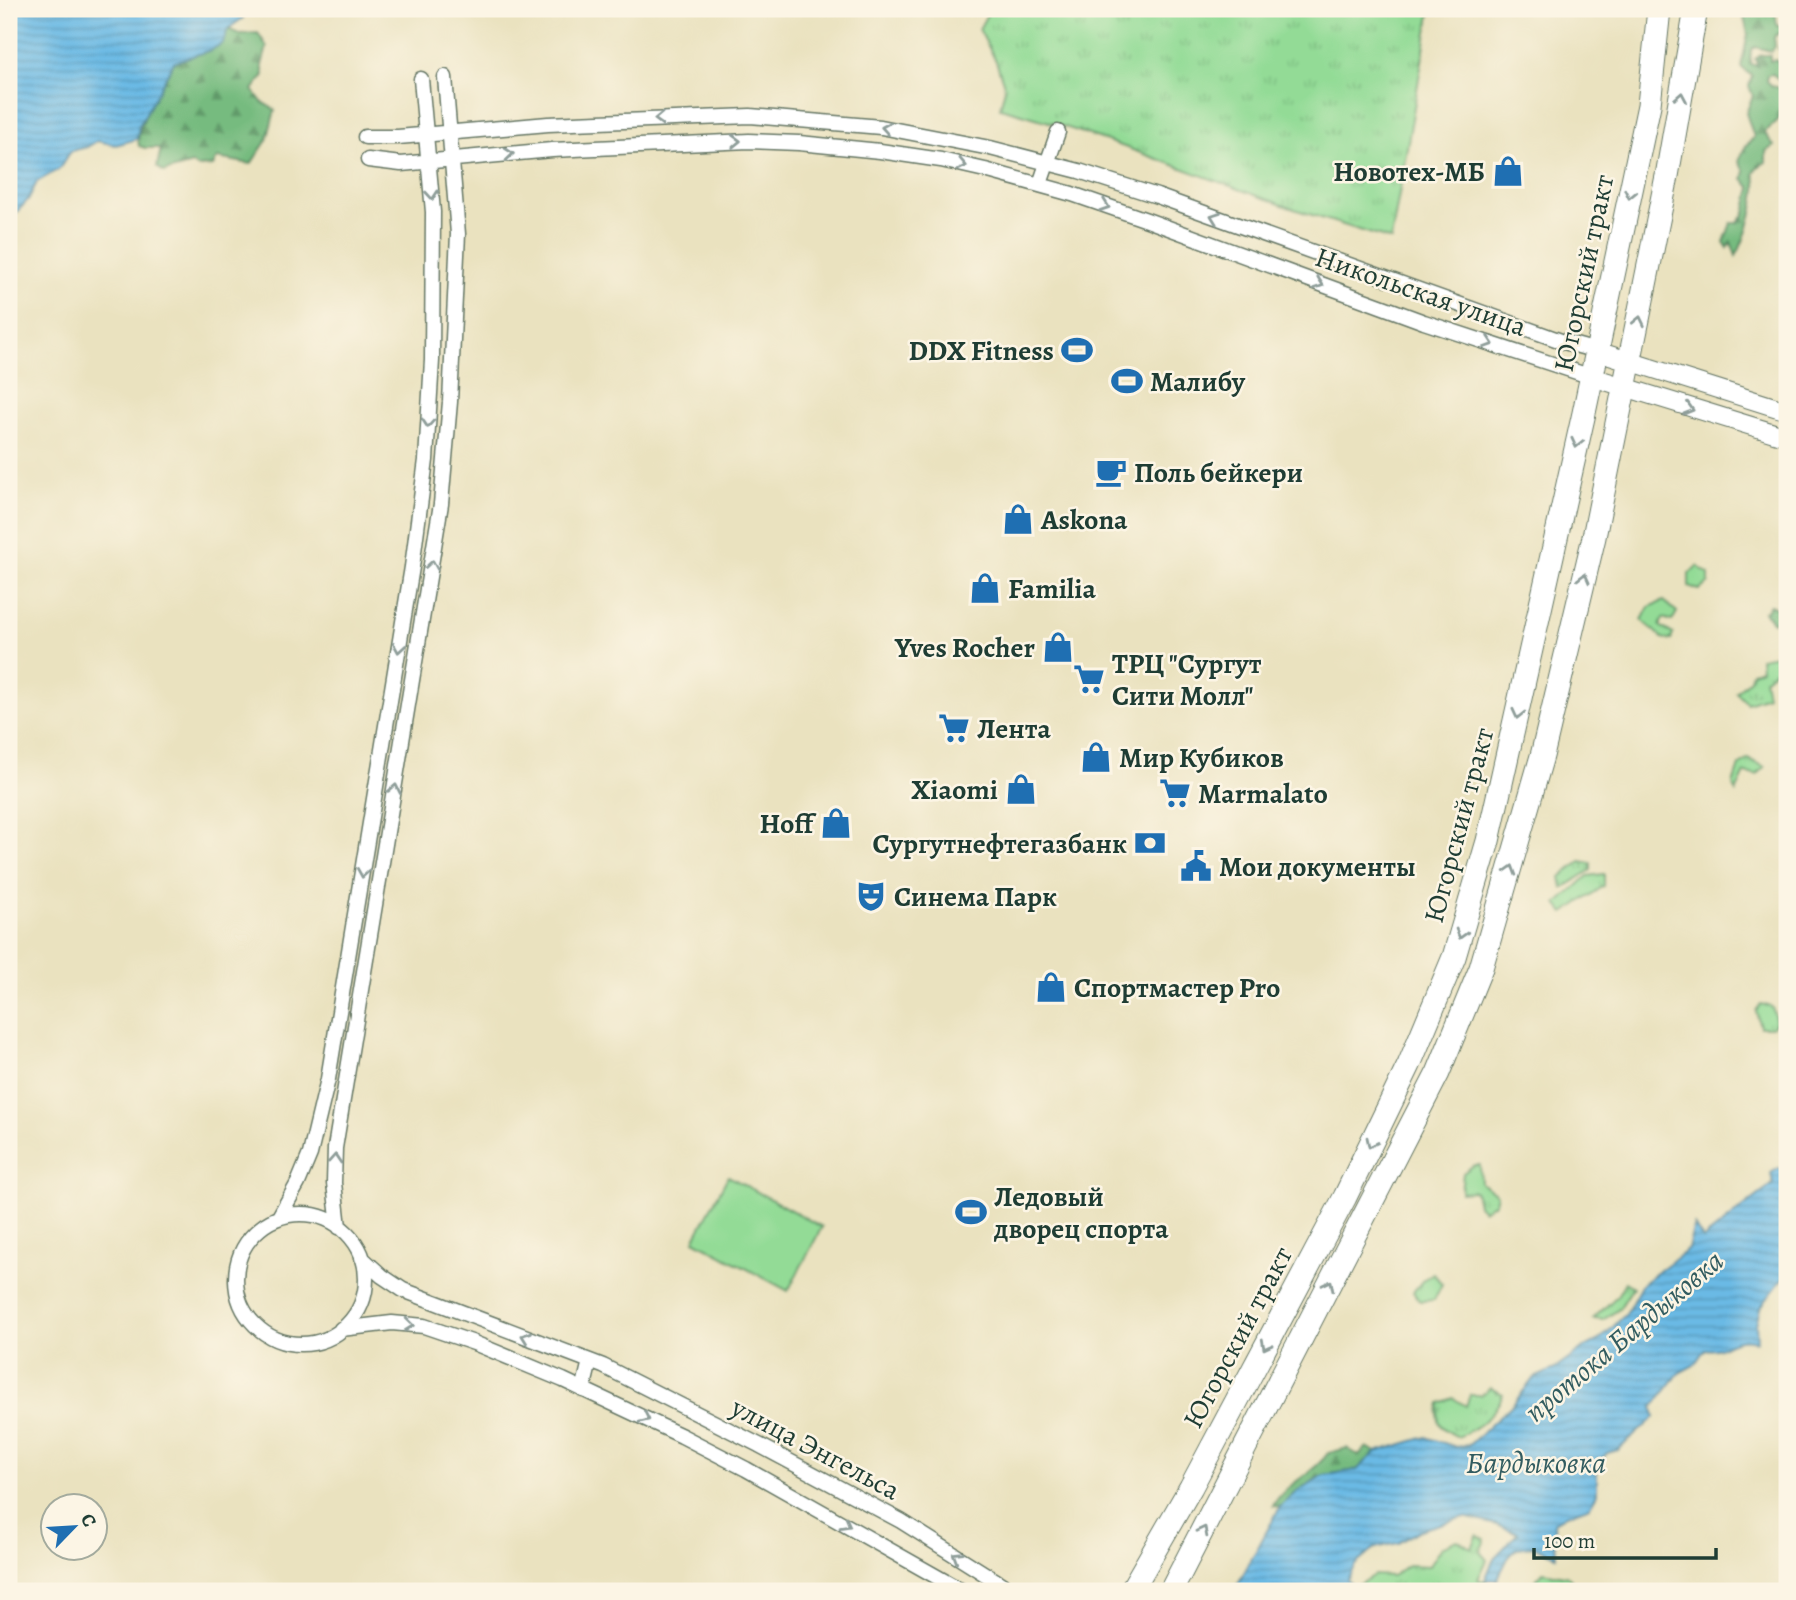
<svg xmlns="http://www.w3.org/2000/svg" width="1796" height="1600" font-family="Alegreya,serif">
  <defs>
    <pattern id="grass-tufts" width="24" height="20" patternUnits="userSpaceOnUse" patternTransform="scale(1.75)"><rect width="24" height="20" fill="#93db96"/><path d="M3 7l-1-3M5 7V3M7 7l1-3M15 17l-1-3M17 17v-4M19 17l1-3" fill="none" stroke="#7ebd82"/></pattern>
    <pattern id="forest-firs" width="22" height="20" patternUnits="userSpaceOnUse" patternTransform="scale(1.75)"><rect width="22" height="20" fill="#76bb7f"/><path d="M5 1l3.5 6h-7zM16 11l3.5 6h-7z" fill="#609969"/></pattern>
    <pattern id="water-rules" width="6" height="5" patternUnits="userSpaceOnUse" patternTransform="scale(1.75)"><rect width="6" height="5" fill="#6bbae5"/><path d="M0 2.5h6" fill="none" stroke="#5798ba"/></pattern>
  </defs>
  <rect width="100%" height="100%" fill="#fcf5e5"/>
  <filter id="ink" filterUnits="userSpaceOnUse"><feTurbulence type="fractalNoise" baseFrequency=".0143" numOctaves="2"/><feDisplacementMap in="SourceGraphic" scale="14" xChannelSelector="R" yChannelSelector="G"/><feConvolveMatrix kernelMatrix="1 2 1 2 8 2 1 2 1" color-interpolation-filters="sRGB"/></filter>
  <filter id="wash" filterUnits="userSpaceOnUse"><feTurbulence type="fractalNoise" baseFrequency=".00686" numOctaves="4" result="noise"/><feDisplacementMap in="SourceGraphic" scale="28" xChannelSelector="R" yChannelSelector="G"/><feGaussianBlur stdDeviation="1.57" result="paint"/><feColorMatrix in="noise" values="0 0 0 0 0 0 0 0 0 0 0 0 0 0 0 0 0 1.4 0 .05"/><feComposite in="paint" operator="in"/></filter>
  <g filter="url(#wash)">
    <rect width="100%" height="100%" fill="#eae2bf"/>
    <path fill="url(#grass-tufts)" stroke="#598c65" stroke-width="2" d="M990 9H1431L1391 240C1350 227 1309 215 1269 200 1179 168 1092 132 1000 108L1005 88 996 61 979 29Z
      M1697 566 1709 574V583L1699 590 1689 586V574Z
      M1664 601 1677 612 1672 621 1663 618 1660 626 1673 634 1671 640 1662 638 1642 620 1649 607Z
      M1777 655 1776 669 1764 679 1767 696 1747 703 1736 692 1750 679 1752 672 1761 669 1760 658Z
      M1748 759 1765 767 1757 775 1745 773 1736 792 1733 784 1739 766Z
      M1581 861 1591 863V870L1563 888 1561 877Z
      M1604 874V886L1564 913 1557 904 1588 876Z
      M1761 1004 1772 1007 1776 1022 1771 1027H1760L1756 1011Z
      M1474 1165H1480L1481 1183 1497 1194 1495 1203 1483 1210 1478 1205 1475 1191 1461 1192 1463 1173Z
      M1433 1273 1442 1284 1434 1300 1420 1301 1413 1292 1423 1280Z
      M1625 1282 1633 1287 1619 1309 1603 1320 1593 1319 1617 1296Z
      M1490 1388 1503 1394C1495 1415 1479 1427 1458 1437 1440 1428 1435 1423 1440 1403L1453 1398 1466 1406 1470 1395H1481Z
      M1477 1536 1485 1539 1480 1552 1487 1560 1478 1579 1493 1587 1491 1591H1354L1352 1589 1374 1575 1392 1576 1408 1565 1429 1566 1441 1547 1457 1540 1472 1548Z
      M1543 1572 1569 1577 1578 1587 1575 1591H1515L1516 1588 1533 1583Z"/>
    <path fill="url(#forest-firs)" stroke="#4a7c5a" stroke-width="2" d="M1752 9H1775L1777 26 1787 27V56L1779 49 1783 36 1779 33 1774 37 1775 46 1771 51 1755 47 1751 49 1750 64 1758 66 1755 59 1761 55H1770V61L1776 60 1784 68 1787 62V86L1783 85 1773 74 1767 75V81L1772 86 1781 88 1783 94H1787C1787 111 1779 122 1764 132L1774 146 1766 151V162L1758 167 1754 174C1762 189 1745 241 1736 256L1731 242 1728 248 1724 242 1731 223H1738L1745 213 1751 188 1743 179 1745 171 1739 162 1744 149 1754 137 1746 113 1753 96 1749 86 1752 76 1741 67 1748 34 1744 18Z
      M228 29 239 34 258 33 267 47 262 65 264 75 253 90 262 102 275 110 267 140 251 164 217 158 213 166 197 167 192 164 164 172 157 167 161 148H145L139 146C134 125 164 83 174 62L211 50Z
      M1787 598V615L1773 622 1764 612 1770 605 1778 609 1781 601Z
      M1367 1447 1376 1452 1357 1470 1324 1475 1297 1491 1280 1507 1273 1506C1286 1482 1313 1475 1328 1453L1347 1448 1359 1456Z"/>
    <path fill="#93db96" stroke="#598c65" stroke-width="2" d="M728 1176 822 1227 788 1291 694 1240Z"/>
    <path fill="url(#water-rules)" stroke="#457c8c" stroke-width="2" d="M9 9H244L243 18 228 29 223 43 211 50 174 62 139 126 137 139 116 145 97 141 87 147 71 151 59 169 37 182 28 200 12 217 9 226Z
      M1779 1168 1787 1170V1273L1760 1308 1756 1324 1757 1341C1730 1334 1725 1353 1705 1349L1694 1365 1679 1373 1653 1407 1655 1417 1618 1450 1607 1453 1597 1464V1494L1590 1506 1566 1515 1554 1522 1556 1556 1533 1546 1517 1548 1508 1558 1497 1580H1485L1494 1558 1518 1533 1497 1525 1464 1517 1420 1530 1398 1543 1375 1548 1355 1565 1347 1579 1354 1591H1234L1280 1507 1297 1491 1324 1475 1357 1470 1376 1452 1426 1437 1456 1447 1469 1445 1513 1404 1534 1378 1555 1369 1585 1347 1601 1339 1626 1314 1642 1284 1688 1249 1694 1225 1703 1239 1773 1184 1771 1173Z"/>
  </g>
  <g filter="url(#ink)">
    <g fill="none" stroke-linecap="round" stroke-linejoin="round">
      <defs>
        <path id="minor" d="M365 137H398L548 124 750 116 881 127 990 148 1079 171 1157 196 1564 342 1597 351
          M368 160 401 164 552 150 749 141 799 143 880 151 941 160 985 170 1072 194 1147 220 1424 322 1592 377
          M1040 184 1058 132
          M236 1279a65 65 0 1 1 130 0a65 65 0 1 1-130 0Z
          M279 1217 298 1183 310 1154 328 1079 412 567 426 460 432 360 433 212 421 79
          M339 1227 334 1183 335 1148 441 504 450 402 458 234 445 77
          M362 1258 382 1276 403 1290 603 1366 759 1445 901 1521 1012 1591
          M341 1329 392 1323 424 1326 474 1343 563 1380 682 1436 746 1469 962 1591
          M583 1390 590 1361"/>
        <path id="tertiary" d="M1597 351 1787 411
          M1592 377 1787 437"/>
        <path id="primary" d="M1131 1591 1191 1487 1345 1197 1409 1065 1454 957 1488 841 1584 413 1649 105 1659 9
          M1171 1591 1438 1073 1481 968 1542 756 1594 537 1667 176 1696 9"/>
      </defs>
      <use href="#minor" stroke="#667765" stroke-width="17"/>
      <use href="#tertiary" stroke="#667765" stroke-width="20"/>
      <use href="#primary" stroke="#667765" stroke-width="25"/>
      <use href="#minor" stroke="#fff" stroke-width="14"/>
      <use href="#tertiary" stroke="#fff" stroke-width="18"/>
      <use href="#primary" stroke="#fff" stroke-width="23"/>
    </g>
    <defs><path id="oneway-chevron" d="M-2-3.5L2.5 0L-2 3.5" fill="none" stroke-width="1.6" stroke-linecap="round" stroke-linejoin="round" transform="scale(1.75)"/></defs>
    <g stroke="#8f9e9a">
      <use href="#oneway-chevron" transform="translate(1681 97) rotate(-80)"/>
      <use href="#oneway-chevron" transform="translate(659 119) rotate(178)"/>
      <use href="#oneway-chevron" transform="translate(886 128) rotate(-170)"/>
      <use href="#oneway-chevron" transform="translate(736 141) rotate(-2)"/>
      <use href="#oneway-chevron" transform="translate(509 154) rotate(-5)"/>
      <use href="#oneway-chevron" transform="translate(962 165) rotate(12)"/>
      <use href="#oneway-chevron" transform="translate(1630 194) rotate(102)"/>
      <use href="#oneway-chevron" transform="translate(432 195) rotate(85)"/>
      <use href="#oneway-chevron" transform="translate(1105 206) rotate(19)"/>
      <use href="#oneway-chevron" transform="translate(1215 217) rotate(-160)"/>
      <use href="#oneway-chevron" transform="translate(1319 284) rotate(20)"/>
      <use href="#oneway-chevron" transform="translate(1639 321) rotate(-78)"/>
      <use href="#oneway-chevron" transform="translate(1489 343) rotate(18)"/>
      <use href="#oneway-chevron" transform="translate(1689 409) rotate(17)"/>
      <use href="#oneway-chevron" transform="translate(428 423) rotate(94)"/>
      <use href="#oneway-chevron" transform="translate(1577 443) rotate(103)"/>
      <use href="#oneway-chevron" transform="translate(432 565) rotate(-81)"/>
      <use href="#oneway-chevron" transform="translate(1584 578) rotate(-76)"/>
      <use href="#oneway-chevron" transform="translate(399 648) rotate(99)"/>
      <use href="#oneway-chevron" transform="translate(1518 714) rotate(103)"/>
      <use href="#oneway-chevron" transform="translate(395 789) rotate(-79)"/>
      <use href="#oneway-chevron" transform="translate(1511 870) rotate(-73)"/>
      <use href="#oneway-chevron" transform="translate(363 873) rotate(99)"/>
      <use href="#oneway-chevron" transform="translate(1461 934) rotate(106)"/>
      <use href="#oneway-chevron" transform="translate(1371 1143) rotate(116)"/>
      <use href="#oneway-chevron" transform="translate(335 1159) rotate(-86)"/>
      <use href="#oneway-chevron" transform="translate(1329 1285) rotate(-63)"/>
      <use href="#oneway-chevron" transform="translate(409 1325) rotate(6)"/>
      <use href="#oneway-chevron" transform="translate(526 1337) rotate(-160)"/>
      <use href="#oneway-chevron" transform="translate(1266 1345) rotate(118)"/>
      <use href="#oneway-chevron" transform="translate(645 1418) rotate(25)"/>
      <use href="#oneway-chevron" transform="translate(846 1524) rotate(29)"/>
      <use href="#oneway-chevron" transform="translate(1203 1531) rotate(-63)"/>
      <use href="#oneway-chevron" transform="translate(957 1556) rotate(-148)"/>
    </g>
  </g>
  <defs>
    <symbol id="shop-bare" viewBox="-9 -9 18 18"><path d="M-5-2.5h2.3a2.7 3.5 0 0 1 5.4 0H5L5.5 6h-11ZM-1.5-2.5h3a1.5 2.3 0 0 0-3 0Z" fill="#1f6fb2" stroke="#fcf5e5" stroke-width="2.5" paint-order="stroke"/></symbol>
    <symbol id="stadium-bare" viewBox="-9 -9 18 18"><path d="M0-5a6.5 5 0 1 0 0 10a6.5 5 0 1 0 0-10ZM-3.5-1.8h7v3.6h-7Z" fill="#1f6fb2" stroke="#fcf5e5" stroke-width="2.5" paint-order="stroke"/></symbol>
    <symbol id="cafe-bare" viewBox="-9 -9 18 18"><path d="M-5.5-4.5H6V0H3Q3 3.5 0 3.5H-2.5Q-5.5 3.5-5.5 0ZM3-3.2v2h1.7v-2ZM-6 4.5H4V6H-6Z" fill="#1f6fb2" stroke="#fcf5e5" stroke-width="2.5" paint-order="stroke"/></symbol>
    <symbol id="supermarket-bare" viewBox="-9 -9 18 18"><path d="M-6-5.5h2.5l.6 2H6L4.5 2H-2.5L-4.4-4H-6ZM-1.5 3.2a1.3 1.3 0 1 0 .1 0ZM3 3.2a1.3 1.3 0 1 0 .1 0Z" fill="#1f6fb2" stroke="#fcf5e5" stroke-width="2.5" paint-order="stroke"/></symbol>
    <symbol id="bank-bare" viewBox="-9 -9 18 18"><path d="M-6-4H6V4H-6ZM0-2.3a2.3 2.3 0 1 0 0 4.6a2.3 2.3 0 1 0 0-4.6Z" fill="#1f6fb2" stroke="#fcf5e5" stroke-width="2.5" paint-order="stroke"/></symbol>
    <symbol id="civic-bare" viewBox="-9 -9 18 18"><path d="M-.6-6.5H3V-4.5H.6V-3L4-1V1h2V6H-6V1h2V-1L-.6-3ZM-1.2 2.5V6h2.4V2.5Z" fill="#1f6fb2" stroke="#fcf5e5" stroke-width="2.5" paint-order="stroke"/></symbol>
    <symbol id="theatre-bare" viewBox="-9 -9 18 18"><path d="M-5-5.5Q0-4 5-5.5V0Q5 5 0 6Q-5 5-5 0ZM-3.3-2.5H-1v1.5H-3.3ZM1-2.5H3.3v1.5H1ZM-2.8 1Q0 5.5 2.8 1Z" fill="#1f6fb2" stroke="#fcf5e5" stroke-width="2.5" paint-order="stroke"/></symbol>
  </defs>
  <g fill-rule="evenodd">
    <use href="#shop-bare" x="1486" y="149" width="44" height="44"/>
    <use href="#stadium-bare" x="1055" y="328" width="44" height="44"/>
    <use href="#stadium-bare" x="1105" y="359" width="44" height="44"/>
    <use href="#cafe-bare" x="1089" y="450" width="44" height="44"/>
    <use href="#shop-bare" x="996" y="497" width="44" height="44"/>
    <use href="#shop-bare" x="963" y="566" width="44" height="44"/>
    <use href="#shop-bare" x="1036" y="625" width="44" height="44"/>
    <use href="#supermarket-bare" x="1067" y="657" width="44" height="44"/>
    <use href="#supermarket-bare" x="932" y="706" width="44" height="44"/>
    <use href="#shop-bare" x="1074" y="735" width="44" height="44"/>
    <use href="#shop-bare" x="999" y="767" width="44" height="44"/>
    <use href="#supermarket-bare" x="1153" y="771" width="44" height="44"/>
    <use href="#shop-bare" x="814" y="801" width="44" height="44"/>
    <use href="#bank-bare" x="1128" y="821" width="44" height="44"/>
    <use href="#civic-bare" x="1174" y="844" width="44" height="44"/>
    <use href="#theatre-bare" x="849" y="874" width="44" height="44"/>
    <use href="#shop-bare" x="1029" y="965" width="44" height="44"/>
    <use href="#stadium-bare" x="949" y="1190" width="44" height="44"/>
  </g>
  <g text-anchor="middle" stroke-width="5" stroke-linejoin="round" paint-order="stroke">
    <g font-size="28" font-weight="bold" fill="#1f3d34" stroke="#fcf5e5" text-anchor="start">
      <text x="1485" y="181" text-anchor="end">Новотех-МБ</text>
      <text x="1054" y="360" text-anchor="end">DDX Fitness</text>
      <text x="1150" y="391">Малибу</text>
      <text x="1134" y="482">Поль бейкери</text>
      <text x="1041" y="529">Askona</text>
      <text x="1008" y="598">Familia</text>
      <text x="1035" y="657" text-anchor="end">Yves Rocher</text>
      <text x="1112" y="673">ТРЦ "Сургут<tspan x="1112" dy="32">Сити Молл"</tspan></text>
      <text x="977" y="738">Лента</text>
      <text x="1119" y="767">Мир Кубиков</text>
      <text x="998" y="799" text-anchor="end">Xiaomi</text>
      <text x="1198" y="803">Marmalato</text>
      <text x="813" y="833" text-anchor="end">Hoff</text>
      <text x="1127" y="853" text-anchor="end">Сургутнефтегазбанк</text>
      <text x="1219" y="876">Мои документы</text>
      <text x="894" y="906">Синема Парк</text>
      <text x="1074" y="997">Спортмастер Pro</text>
      <text x="994" y="1206">Ледовый<tspan x="994" dy="32">дворец спорта</tspan></text>
    </g>
    <g font-size="28" fill="#1f3d34" stroke="#fcf5e5">
      <text transform="translate(1583 273) rotate(-78)" y="10">Югорский тракт</text>
      <text transform="translate(1421 291) rotate(19)" y="10">Никольская улица</text>
      <text transform="translate(1458 825) rotate(-75)" y="10">Югорский тракт</text>
      <text transform="translate(1237 1337) rotate(-62)" y="10">Югорский тракт</text>
      <text transform="translate(816 1448) rotate(28)" y="10">улица Энгельса</text>
    </g>
    <g font-size="30" font-style="italic" fill="#325c60" stroke="#fcf5e5">
      <text transform="translate(1624 1336) rotate(-40)" y="10">протока Бардыковка</text>
      <text x="1536" y="1473">Бардыковка</text>
    </g>
  </g>
  <rect width="1796" height="1600" fill="none" stroke="#fcf5e5" stroke-width="35"/>
  <g transform="translate(74 1527) rotate(65)"><circle r="33" fill="#fcf5e5" stroke="#a4ab9e" stroke-width="2"/>
  <path d="M0-5L12 26L0 18L-12 26Z" fill="#1f6fb2"/>
  <text y="-10" font-size="19" font-weight="bold" text-anchor="middle" fill="#1f3d34">С</text>
  </g>
  <path d="M1534 1548v10h182v-10" fill="none" stroke="#1f3d34" stroke-width="3.5"/>
  <text x="1544" y="1548" font-size="21" fill="#1f3d34" stroke="#fcf5e5" stroke-width="5" paint-order="stroke">100 m</text>
</svg>
